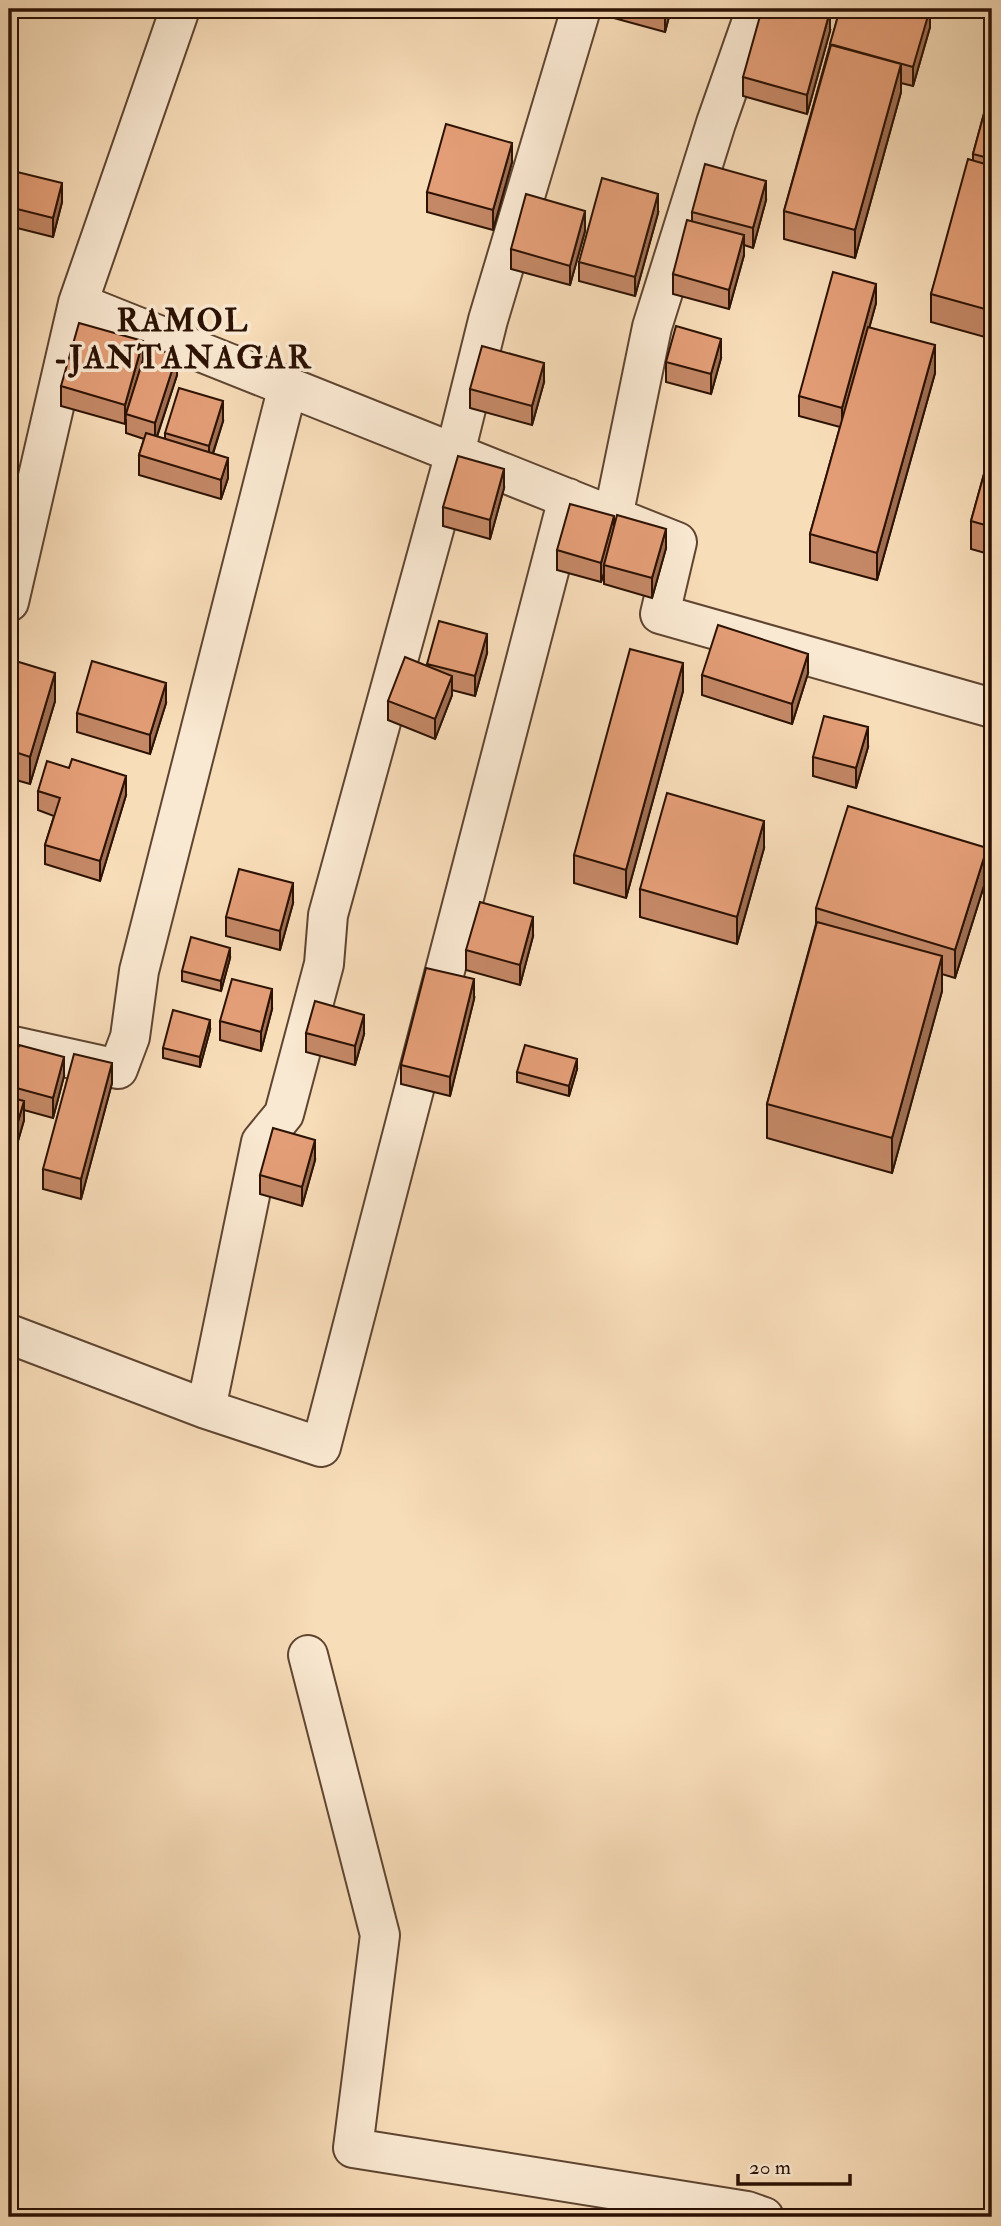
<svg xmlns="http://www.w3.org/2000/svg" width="1001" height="2226" font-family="'IM FELL Double Pica',serif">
  <rect width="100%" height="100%" fill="#f8ddb9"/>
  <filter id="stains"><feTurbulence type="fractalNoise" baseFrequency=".00286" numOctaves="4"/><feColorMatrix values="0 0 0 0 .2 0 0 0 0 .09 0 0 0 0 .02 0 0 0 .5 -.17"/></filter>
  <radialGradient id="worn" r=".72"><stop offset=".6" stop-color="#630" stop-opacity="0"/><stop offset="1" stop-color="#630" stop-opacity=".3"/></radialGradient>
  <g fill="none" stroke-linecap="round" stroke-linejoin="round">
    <defs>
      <path id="minor" d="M78 303 677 542 660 614 992 708
        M613 517 652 327 716 123 756 9
        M9 602 78 303 180 9
        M9 1045 118 1069 130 1037 139 971 288 386
        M9 1334 206 1409 321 1447 568 498
        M206 1409 261 1142 284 1114 324 964 328 915 455 453 488 320 581 9
        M308 1655 380 1935 353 2148 747 2211 764 2217"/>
    </defs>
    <use href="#minor" stroke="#5f4531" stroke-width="42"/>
    <use href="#minor" stroke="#fae9d2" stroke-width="38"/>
  </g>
  <path fill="#c48866" stroke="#2c1204" stroke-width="2" d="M599 9H671L665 32 599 14Z
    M840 9H930V27L913 86 901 83V92L855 258 784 239V211Z
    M830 31 807 114 743 96V77Z
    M992 84V339L931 322V294L973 161V154Z
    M512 162 493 230 427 212V192Z
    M9 170 62 202 53 237 9 226Z
    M766 200 753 248 744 245V255L729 309 673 294V274L692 222V212Z
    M658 213 635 296 579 281V262Z
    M585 231 570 285 511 269V249Z
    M876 303 869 328 935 373 877 580 810 562V534L840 427 799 416V396Z
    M143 358 177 375 157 437 165 439V433L223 421 213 454 228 478 221 499 139 475V455L144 439 126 433V419L125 424 61 406V386Z
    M721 358 711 394 666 382V362Z
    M544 382 532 425 470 408V389Z
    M992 445V555L971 549V521Z
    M504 488 490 539 443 526V507Z
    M614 527 666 548 652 598 604 584V573L601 582 557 570V550Z
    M487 653 475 696 452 690V695L435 739 388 720V701L427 666V664Z
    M9 659 55 701 30 784 9 778Z
    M808 673 792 724 702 695V675Z
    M683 691 626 898 574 883V855Z
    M166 703 150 754 77 732V713Z
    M868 747 856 788 813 776V757Z
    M38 791 126 795 100 881 45 864V845L54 816 38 810Z
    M764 848 737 944 640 917V889Z
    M987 876 955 978 942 974V991L892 1173 767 1138V1104L816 924V908Z
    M293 903 280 950 226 936V917Z
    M533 936 520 985 466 970V950Z
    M230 958 221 991 182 981V971Z
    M474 999 450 1096 401 1084V1065Z
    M272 1009 261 1051 220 1040V1021Z
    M210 1030 200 1067 163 1058V1048Z
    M306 1033 364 1034 355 1065 306 1052Z
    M577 1069 569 1096 517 1082V1072Z
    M64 1076 53 1118 24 1110V1120L9 1172V1082Z
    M112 1083 81 1199 43 1189V1169Z
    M315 1160 302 1206 260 1194V1175Z"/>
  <path fill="#a06f53" stroke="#2c1204" stroke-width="2" d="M666 9H671L665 32V13Z
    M927 9H930V27L913 86V67Z
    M830 11V31L807 114V95Z
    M901 64V92L855 258V230Z
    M512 143V162L493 230V210Z
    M766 181V200L753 248V228Z
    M62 183V202L53 237V218Z
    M658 194V213L635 296V277Z
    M585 211V231L570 285V266Z
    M744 235V255L729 309V290Z
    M876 284V303L842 427V408Z
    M721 339V358L711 394V374Z
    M143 341V361L126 414 125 424V405Z
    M935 345V373L877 580V553Z
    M177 355V375L155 442V423Z
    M544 363V382L532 425V406Z
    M223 401V421L209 465V446Z
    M228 458V478L221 499V480Z
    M504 469V488L490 539V520Z
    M614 516V536L604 565V573L601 582V563Z
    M666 529V548L652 598V578Z
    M487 634V653L475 696V676Z
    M808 654V673L792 724V704Z
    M683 663V691L626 898V870Z
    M55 673V701L30 784V757Z
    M452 676V695L435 739V719Z
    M166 683V703L150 754V735Z
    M868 727V747L856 788V768Z
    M126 776V795L100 881V861Z
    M764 821V848L737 944V917Z
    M987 848V876L955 978V950Z
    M293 883V903L280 950V931Z
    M533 917V936L520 985V965Z
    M230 948V958L221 991V981Z
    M942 956V991L892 1173V1138Z
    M474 979V999L450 1096V1077Z
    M272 989V1009L261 1051V1032Z
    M364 1015V1034L355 1065V1046Z
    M210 1020V1030L200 1067V1057Z
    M64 1057V1076L53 1118V1098Z
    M577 1059V1069L569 1096V1086Z
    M112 1063V1083L81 1199V1179Z
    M24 1101V1120L9 1172V1152Z
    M315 1140V1160L302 1206V1187Z"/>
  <path fill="#e49e77" stroke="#2c1204" stroke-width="2" d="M651 9H666L665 13Z
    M762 9H821L830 11 807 95 743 77Z
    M840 9H930L913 67 830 44Z
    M831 45 901 64 855 230 784 211Z
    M992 84V159L973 154Z
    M446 124 512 143 493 210 427 192Z
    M968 159 992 166V311L931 294Z
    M705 164 766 181 753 228 692 212Z
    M9 170 62 183 53 218 9 207Z
    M602 178 658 194 635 277 579 262Z
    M526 194 585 211 570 266 511 249Z
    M687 220 744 235 729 290 673 274Z
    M833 272 876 284 842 408 799 396Z
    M79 323 143 341 125 405 61 386Z
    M676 326 721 339 711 374 666 362Z
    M868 327 935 345 877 553 810 534Z
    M482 346 544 363 532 406 470 389Z
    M147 347 177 355 155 423 126 414Z
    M179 388 223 401 209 446 165 433Z
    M146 433 228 458 221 480 139 455Z
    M992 445V527L971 521Z
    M458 456 504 469 490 520 443 507Z
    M570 504 614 516 601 563 557 550Z
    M617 515 666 529 652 578 604 565Z
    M439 621 487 634 475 676 427 664Z
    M718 625 808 654 792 704 702 675Z
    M630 649 683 663 626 870 574 855Z
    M405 657 452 676 435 719 388 701Z
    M9 659 55 673 30 757 9 750Z
    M92 661 166 683 150 735 77 713Z
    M824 716 868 727 856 768 813 757Z
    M72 759 126 776 100 861 45 845 60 798 38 791 47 761 69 768Z
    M667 793 764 821 737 917 640 889Z
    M848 806 987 848 955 950 816 908Z
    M239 869 293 883 280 931 226 917Z
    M480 902 533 917 520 965 466 950Z
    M817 922 942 956 892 1138 767 1104Z
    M191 937 230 948 221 981 182 971Z
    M426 968 474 979 450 1077 401 1065Z
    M232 979 272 989 261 1032 220 1021Z
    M315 1001 364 1015 355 1046 306 1033Z
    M173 1010 210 1020 200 1057 163 1048Z
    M19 1045 64 1057 53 1098 9 1086V1082Z
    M525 1045 577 1059 569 1086 517 1072Z
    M74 1054 112 1063 81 1179 43 1169Z
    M9 1097 24 1101 9 1152Z
    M273 1128 315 1140 302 1187 260 1175Z"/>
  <g text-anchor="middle" stroke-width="7" stroke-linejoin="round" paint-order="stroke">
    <g font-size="32" font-weight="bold" letter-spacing="2" fill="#2c1204" stroke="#fae9d2">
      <text x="183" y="331">RAMOL<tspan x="183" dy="37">-JANTANAGAR</tspan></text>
    </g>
  </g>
  <rect width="1001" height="2226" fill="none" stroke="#f8ddb9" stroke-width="35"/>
  <rect x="10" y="10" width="980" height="2205" fill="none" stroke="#2c1204" stroke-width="3.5"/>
  <rect x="18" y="18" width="966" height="2191" fill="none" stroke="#2c1204" stroke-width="2"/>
  <path d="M738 2174v10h112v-10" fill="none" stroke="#2c1204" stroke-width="3.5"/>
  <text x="749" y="2174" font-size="21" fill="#2c1204" stroke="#fae9d2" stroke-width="5" paint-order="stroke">20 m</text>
  <rect width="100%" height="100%" filter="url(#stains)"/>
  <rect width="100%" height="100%" fill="url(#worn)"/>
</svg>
